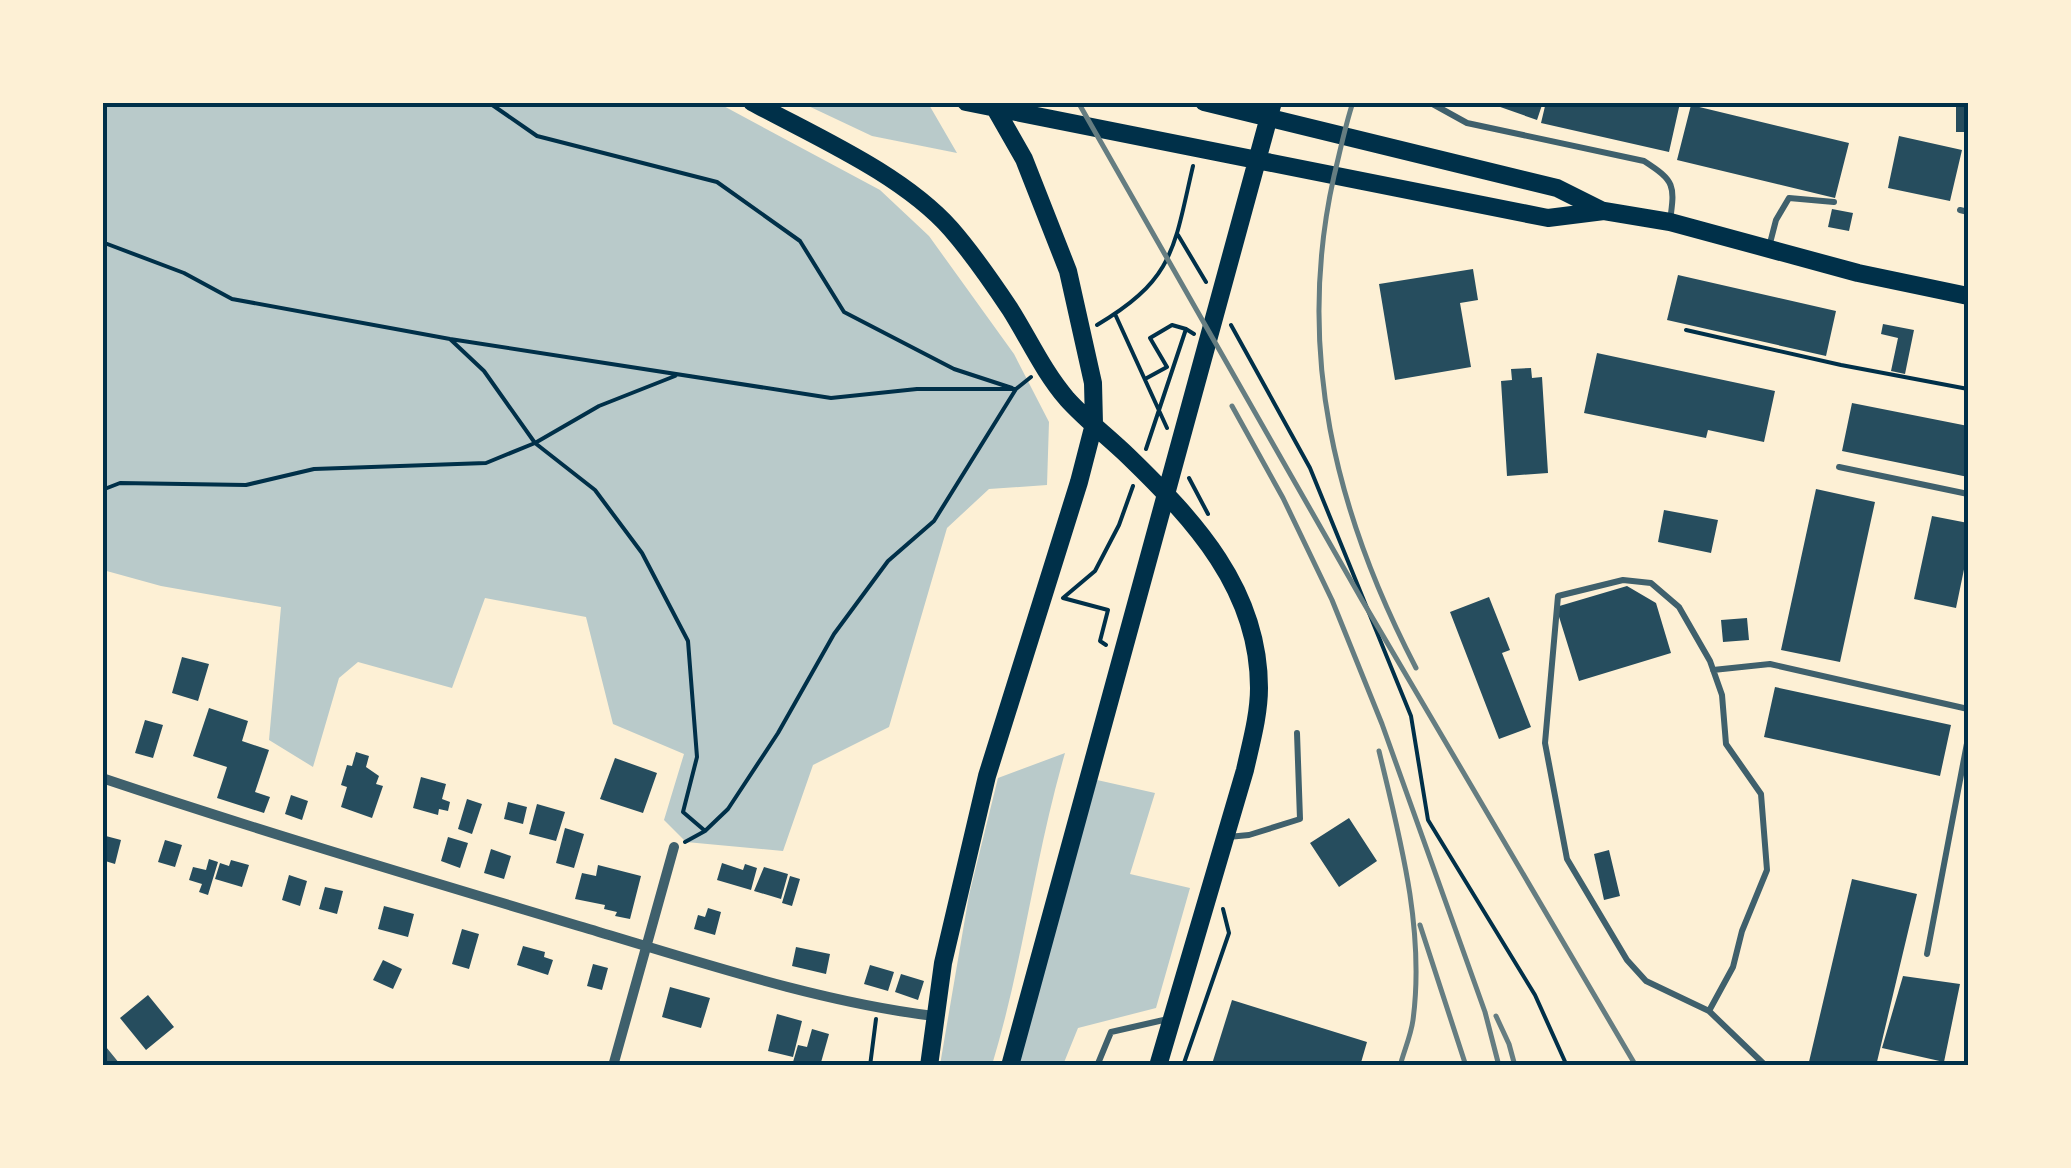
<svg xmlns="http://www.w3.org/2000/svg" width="2071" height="1168" font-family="Helvetica,sans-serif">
  <rect width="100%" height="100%" fill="#fdf0d5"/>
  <path fill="#b9caca" d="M102 103H718L880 190 929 236 1014 354 1049 422 1047 485 989 489 947 528 889 727 813 765 783 851 686 842 664 820 684 754 613 724 586 617 485 598 452 688 358 662 339 678 313 767 269 740 281 607 161 586 103 570Z
    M802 103H928L957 153 872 136Z
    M1065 753C1035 856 1023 963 992 1065H940L969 895 998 778Z
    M1097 780 1155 793 1130 874 1190 888 1156 1008 1078 1028 1063 1065 1010 1066Z"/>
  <path fill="#264d5e" d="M1486 102H1543L1537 120Z
    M1546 102H1676L1680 103 1669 152 1541 123Z
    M1956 102H1968V132H1956Z
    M1691 105 1849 143 1835 198 1677 160Z
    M1899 136 1962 150 1950 201 1888 188Z
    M1832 209 1853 213 1849 231 1828 227Z
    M1473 269 1478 300 1460 303 1471 367 1395 380 1379 284Z
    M1678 275 1836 311 1826 356 1667 320Z
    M1883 324 1914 330 1905 374 1891 371 1898 338 1881 334Z
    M1597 353 1775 391 1764 442 1708 430 1706 438 1584 413Z
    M1531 368 1532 378 1542 377 1548 473 1507 476 1501 381 1512 380 1511 369Z
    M1852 403 1968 426V477L1842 451Z
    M1816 489 1875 502 1840 662 1781 650Z
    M1664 510 1718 520 1711 553 1658 542Z
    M1932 516 1968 523V550L1956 608 1914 599Z
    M1627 586 1656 603 1671 653 1579 681 1556 607Z
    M1489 597 1510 650 1502 653 1531 727 1499 739 1450 612Z
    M1747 618 1749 640 1723 642 1721 620Z
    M182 657 209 664 198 701 172 693Z
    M1775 687 1951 725 1940 776 1764 737Z
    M209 708 248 721 242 741 269 750 255 792 270 797 264 813 217 798 227 767 193 756Z
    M145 720 163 725 153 758 135 753Z
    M356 752 369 756 366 767 379 776 376 784 383 786 372 818 341 807 347 787 341 785 347 765 352 766Z
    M615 758 657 773 643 813 600 799Z
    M421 777 446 784 442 799 450 802 448 811 439 809 438 815 413 808Z
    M291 795 308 801 302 820 285 814Z
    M467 799 482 804 472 834 458 829Z
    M508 802 527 807 523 824 504 819Z
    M537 804 565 812 556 841 529 834Z
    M1349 818 1377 861 1339 887 1310 843Z
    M565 828 584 834 574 868 556 863Z
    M102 835 121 840 115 864 102 860Z
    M448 837 468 843 460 868 441 861Z
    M165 840 182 845 175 867 158 862Z
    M491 849 511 856 504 879 484 873Z
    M1609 850 1620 896 1604 900 1594 854Z
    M209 859 218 862 208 895 199 892 202 884 189 880 193 867 206 870Z
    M231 860 249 865 242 887 215 879 220 863 229 866Z
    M722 863 743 870 745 864 757 868 751 890 717 880Z
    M598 865 641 876 630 919 615 916 617 912 604 909 605 905 575 899 582 873 596 876Z
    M764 867 788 874 781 899 754 891Z
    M289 875 307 881 300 906 282 900Z
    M790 876 800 879 792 906 782 903Z
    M1852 879 1917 894 1876 1066H1808Z
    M325 887 343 891 337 914 319 909Z
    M384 906 414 914 408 937 378 929Z
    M708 908 721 912 715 935 694 929 698 915 705 917Z
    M462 929 479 934 469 969 452 964Z
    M523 946 545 952 544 957 553 960 548 975 517 965Z
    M796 947 830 954 826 974 792 966Z
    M383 960 402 969 393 989 373 980Z
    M593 964 608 968 602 990 587 986Z
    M870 965 894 972 888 991 864 984Z
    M901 974 924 981 918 1000 895 992Z
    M1903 976 1960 984 1944 1062 1882 1048Z
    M670 987 710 998 701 1028 662 1017Z
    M148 995 174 1027 146 1050 120 1018Z
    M1232 1000 1367 1042 1360 1066 1212 1064Z
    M777 1014 802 1021 793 1057 768 1051Z
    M812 1029 829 1034 820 1066 793 1062 798 1045 807 1047Z"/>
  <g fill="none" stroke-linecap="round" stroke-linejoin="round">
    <path stroke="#003049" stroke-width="4" d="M488 102 537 136 717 182 800 241 844 312 954 369 1012 388
      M1178 235 1206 282
      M102 242 184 273 232 299 450 339 831 398 917 389H1016
      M1115 314 1167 428
      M1097 325C1175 279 1174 247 1193 166
      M1231 325 1310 468 1411 716 1428 820 1535 995 1567 1066
      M1686 330 1841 365 1968 389
      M450 339 484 371 535 443 595 490 642 553 688 641 697 757 683 812 704 830
      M1145 379 1167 367 1150 338 1172 325 1186 329
      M1146 449 1186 329 1194 334
      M1189 478 1208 514
      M102 490 120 483 246 485 314 469 486 463 535 443 599 406 675 376
      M1063 598 1095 571 1119 525 1133 486
      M1063 598 1108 610 1100 641 1106 645
      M685 842 705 831 728 809 778 733 834 634 888 561 934 521 1016 389 1031 377
      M870 1066 876 1019
      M1183 1066 1229 933 1223 909"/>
    <path stroke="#3f606c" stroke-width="6" d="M1429 102 1467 123 1644 161C1675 181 1675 185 1670 221
      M1960 210 1968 212
      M1769 247 1776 220 1789 198 1834 202
      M1839 467 1968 494
      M1713 670 1770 664 1968 709
      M1228 837 1249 835 1300 819 1297 733
      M1927 954 1968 738
      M1709 1011 1733 967 1742 931 1767 870 1761 794 1726 744 1722 695 1710 661 1679 607 1651 583 1623 580 1558 596 1545 743 1567 859 1627 960 1646 981 1709 1011 1766 1066
      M1097 1066 1111 1032 1168 1019"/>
    <path stroke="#3f606c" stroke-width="10" d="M102 778C263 832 426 880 589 929 700 962 819 1002 934 1016
      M102 1050 115 1066
      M613 1066 674 847"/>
    <path stroke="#003049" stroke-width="18" d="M752 102C816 137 902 174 951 229 972 253 992 282 1010 309 1029 339 1043 371 1067 399 1085 419 1108 437 1128 456 1194 520 1259 589 1259 688 1259 715 1251 743 1245 770L1158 1066
      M966 102 1548 218 1604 211 1670 222 1858 273 1968 296
      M1204 102 1557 188 1603 211
      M929 1066 943 963 987 776 1079 482 1094 424 1093 383 1068 271 1024 159 992 103
      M1010 1066 1273 102"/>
    <path stroke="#657d81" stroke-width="5" d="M1078 102 1362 600 1636 1066
      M1353 102C1345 126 1340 152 1334 176 1295 350 1335 512 1416 668
      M1232 406 1283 498 1332 600 1382 724 1485 1012 1499 1066
      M1379 751C1400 838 1425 930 1413 1020 1411 1035 1404 1051 1400 1066
      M1420 925 1466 1066
      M1496 1016 1509 1044 1515 1066"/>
  </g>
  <rect width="2071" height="1168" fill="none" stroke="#fdf0d5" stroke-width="210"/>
  <rect x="105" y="105" width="1861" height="958" fill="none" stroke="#003049" stroke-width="4"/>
</svg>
